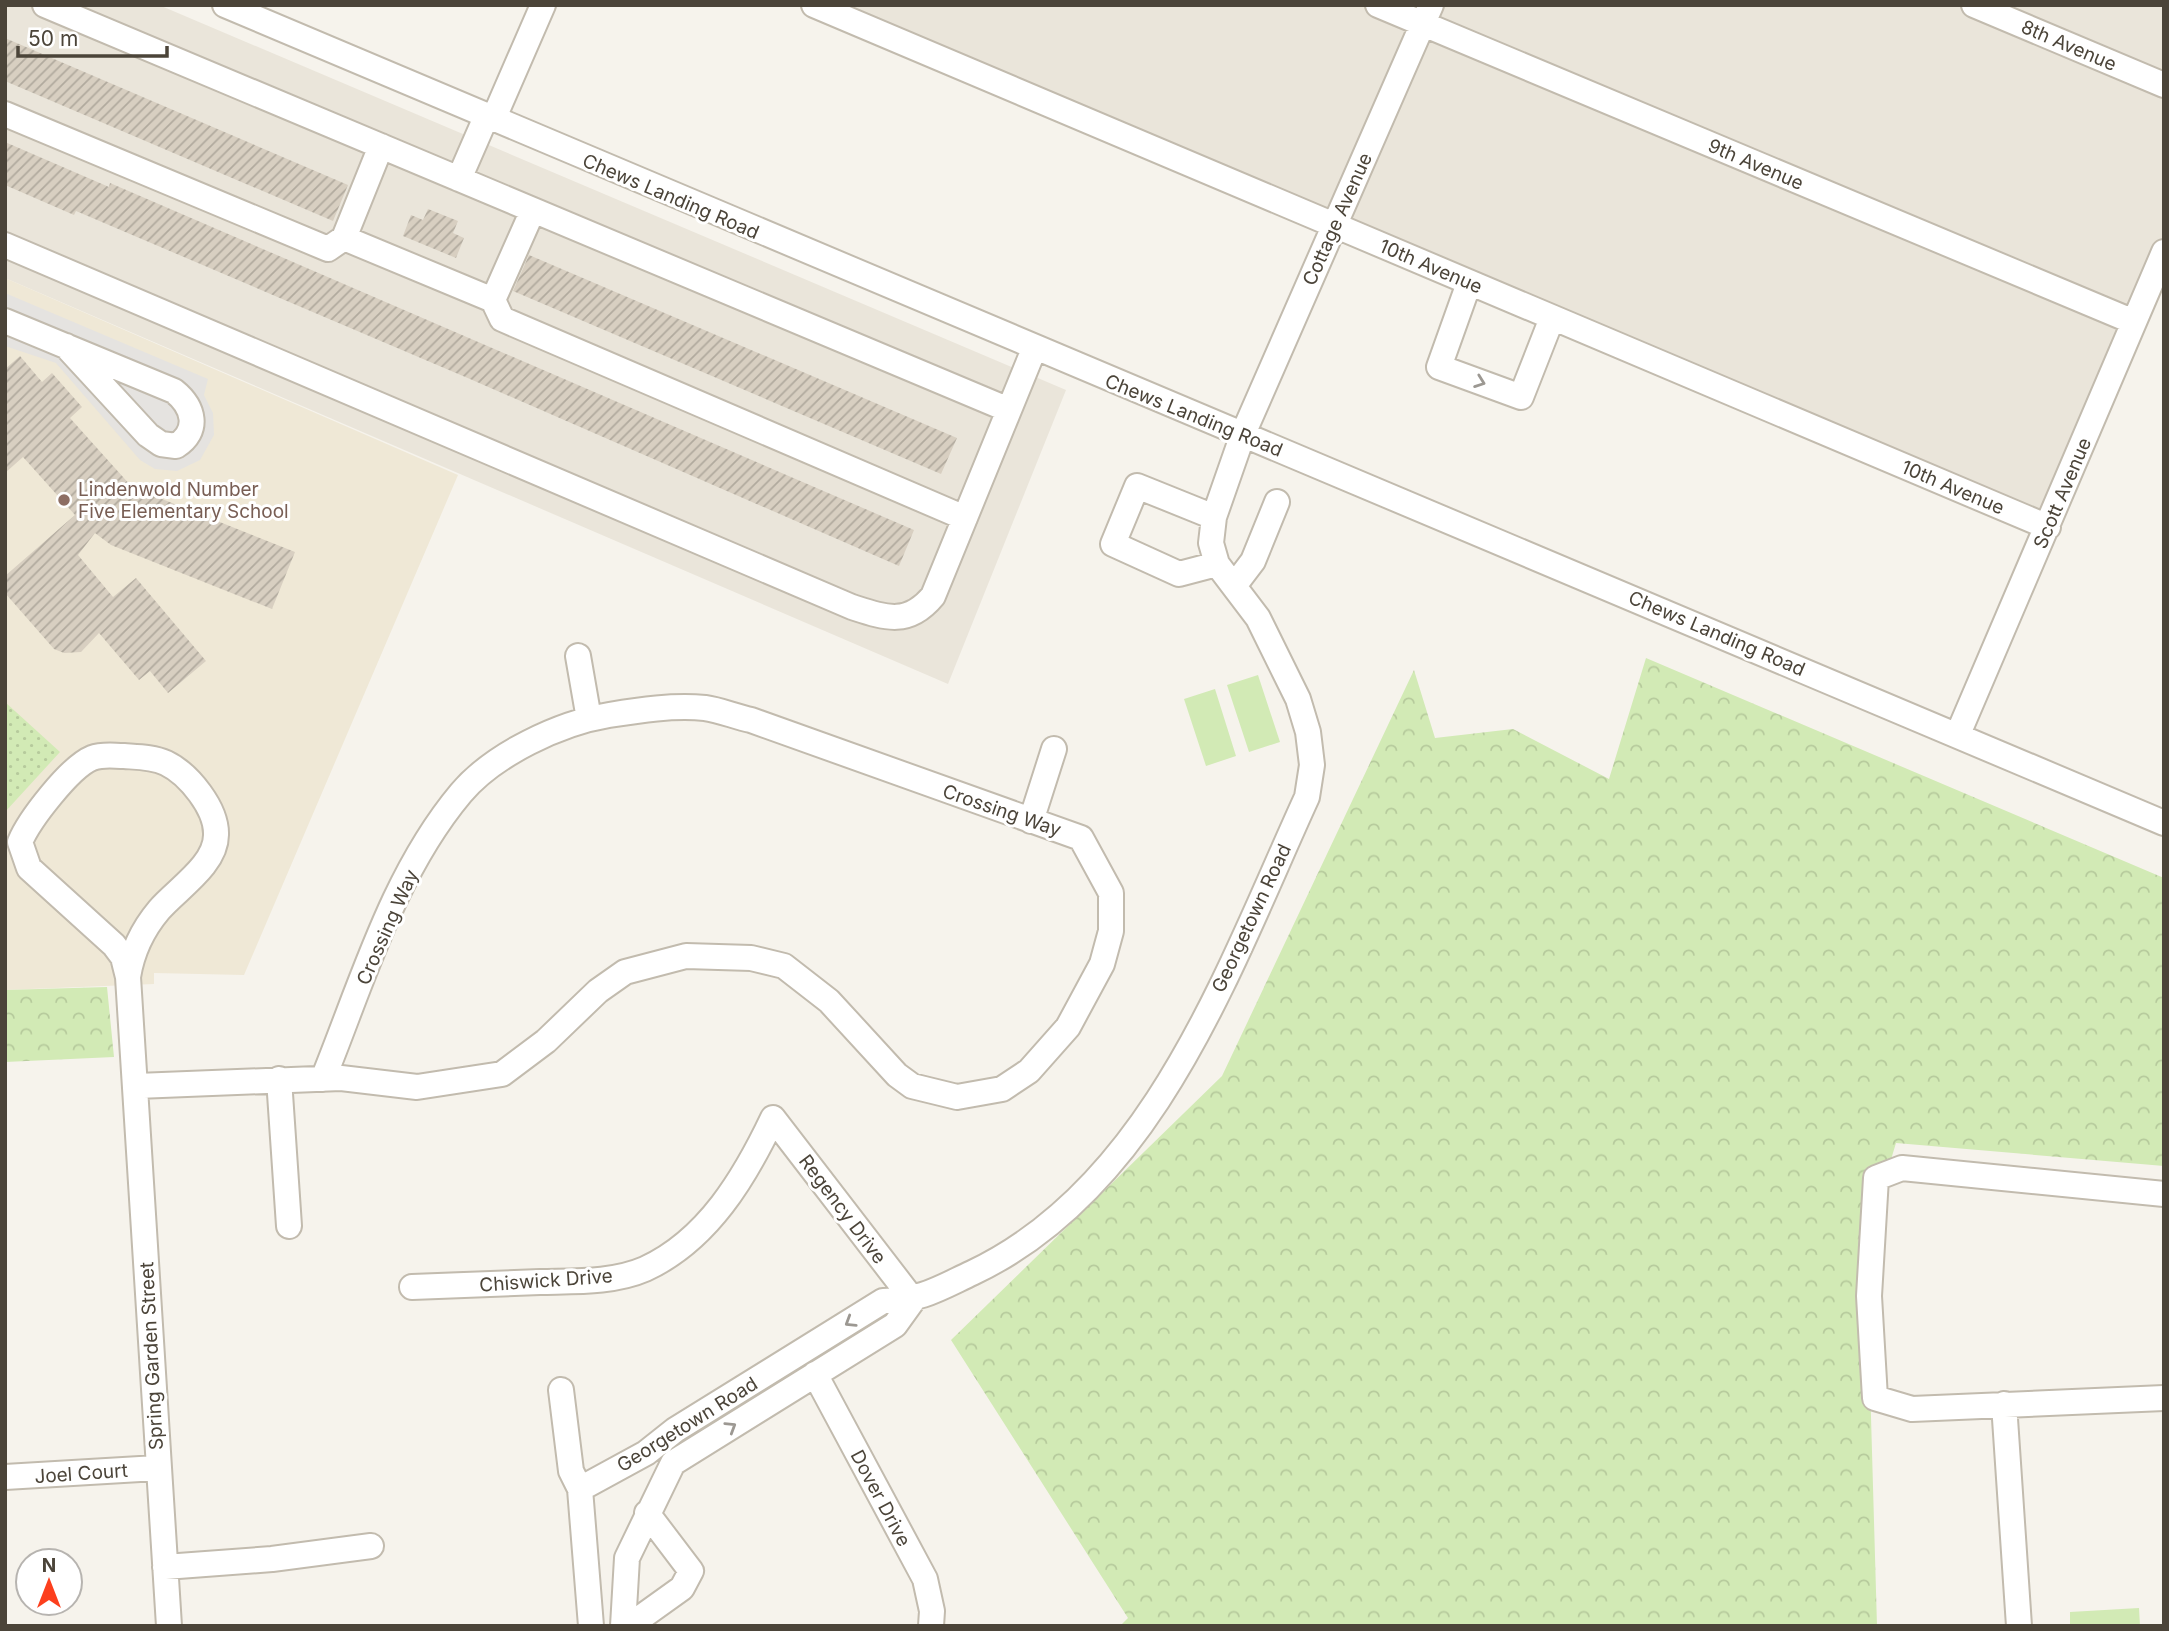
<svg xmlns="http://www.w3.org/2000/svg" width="2169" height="1631" font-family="Inter,sans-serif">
  <defs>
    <pattern id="forest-crowns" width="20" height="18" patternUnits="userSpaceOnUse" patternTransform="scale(1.75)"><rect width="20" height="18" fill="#d2eab5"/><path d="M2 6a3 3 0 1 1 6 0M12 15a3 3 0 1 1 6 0" fill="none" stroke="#b6ca9c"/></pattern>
    <pattern id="park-dots" width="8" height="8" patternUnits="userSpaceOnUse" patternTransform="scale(1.75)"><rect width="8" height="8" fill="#d2eab5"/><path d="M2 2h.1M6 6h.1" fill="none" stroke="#b6ca9c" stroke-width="1.8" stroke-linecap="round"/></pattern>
    <pattern id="building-hatch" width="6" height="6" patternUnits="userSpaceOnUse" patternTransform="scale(1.75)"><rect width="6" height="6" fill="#d8cfc1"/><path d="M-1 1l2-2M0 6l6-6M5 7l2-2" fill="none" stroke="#b1aa9e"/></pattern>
  </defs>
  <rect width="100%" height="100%" fill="#f6f3ec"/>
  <path fill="#eae5da" d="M5 5H159L1066 390 948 684 5 278Z
    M814 5H2164V257L2048 527Z"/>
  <path fill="#efe8d6" d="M5 278 458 475 244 975 154 973V984L5 990Z"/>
  <path fill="#d2eab5" d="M1258 675 1280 742 1249 752 1227 685Z
    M1215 689 1236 756 1206 766 1184 699Z
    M2139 1608 2140 1626H2070V1612Z"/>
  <path fill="url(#forest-crowns)" d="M1646 658 2164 878V1166L1896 1143 1866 1242 1877 1626H1120L1128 1618 951 1340 1222 1076 1414 670 1435 738 1513 729 1609 779Z
    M107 987 114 1057 5 1062V990Z"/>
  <path fill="url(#park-dots)" d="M5 702 60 752 5 812Z"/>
  <path fill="#e5e3e0" d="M5 293 208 379 204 395 213 413 214 435 200 460 177 471 155 469 140 460 56 363 5 346Z"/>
  <path fill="url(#building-hatch)" d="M5 38 348 185 333 221 5 81Z
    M5 142 109 187 110 183 914 530 899 566 470 379 76 211 74 215 5 185Z
    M428 209 458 221 453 233 464 238 456 258 403 236 411 215 423 220Z
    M529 255 957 438 941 474 513 291Z
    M20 356 42 382 52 373 82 407 70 418 132 487 295 552 272 609 111 545 95 533 78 555 113 597 136 578 206 661 168 693 150 671 139 680 99 633 81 652 64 653 54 649 5 593V576L75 515 23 457 5 473V369Z"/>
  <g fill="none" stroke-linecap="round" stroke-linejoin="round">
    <defs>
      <path id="minor" d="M45 5 1009 410
        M225 5 2164 823
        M814 5 2048 527
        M1378 5 2134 322
        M1974 5 2164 85
        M5 114 328 249 344 238
        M493 120 543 5
        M381 146 344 238 493 300 533 210
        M459 179 486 117
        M5 245 852 607C886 618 908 626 933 596L1034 349
        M1469 283 1439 367 1521 397 1552 318
        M493 300 502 319 965 518
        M5 321 174 391C194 407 200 431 176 446L161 444 148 435 66 346
        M1214 517 1137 486 1113 544 1179 574 1217 564
        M1234 586 1253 561 1277 502
        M578 656 589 719
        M1958 734 2164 252
        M1031 821 1054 749
        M128 977 123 957 114 945 29 868 20 842C29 820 70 767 92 758 103 754 113 756 124 756 138 757 153 757 166 763 189 774 217 809 216 835 216 865 177 889 159 910 143 929 132 952 128 977L169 1626
        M279 1079 289 1226
        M137 1086 341 1078 417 1087 502 1074 546 1041 598 991 625 972 686 956 751 958 784 966 829 1001 897 1075 912 1086 957 1097 1002 1089 1029 1071 1068 1027 1102 964 1111 931V893L1081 838 751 720C736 717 720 710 705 708 673 705 640 710 609 715 560 723 494 754 461 793 393 874 362 983 323 1079
        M2164 1194 1902 1168 1876 1178 1869 1296 1875 1398 1912 1409 2164 1398
        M412 1287C454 1285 497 1284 540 1282 573 1281 613 1283 645 1269 708 1240 745 1177 773 1118L913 1300
        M815 1374 925 1579 932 1611 931 1626
        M561 1390 571 1471 580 1489 591 1626
        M2004 1404 2019 1626
        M5 1477 157 1468
        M580 1489 646 1453 675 1430 883 1301C922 1300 938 1289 972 1273 1154 1187 1229 967 1307 797L1312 765 1308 732 1298 699 1258 618 1217 564 1211 543 1214 517 1243 434 1431 5
        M165 1567 272 1559 371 1546
        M623 1626 627 1558 673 1463 895 1325 913 1300
        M629 1626 682 1588 691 1571 647 1513"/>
    </defs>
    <use href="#minor" stroke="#c2bbae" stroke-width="28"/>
    <use href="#minor" stroke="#fff" stroke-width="24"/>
  </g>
  <defs><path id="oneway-chevron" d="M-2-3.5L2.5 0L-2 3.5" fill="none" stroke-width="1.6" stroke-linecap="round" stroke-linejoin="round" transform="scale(1.75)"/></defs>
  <g stroke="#9c9892">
    <use href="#oneway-chevron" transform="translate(1480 382) rotate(20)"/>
    <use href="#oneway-chevron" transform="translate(850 1322) rotate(148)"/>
    <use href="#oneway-chevron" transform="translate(731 1427) rotate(-32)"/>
  </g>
  <circle fill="#8d6e63" stroke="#fff" stroke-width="2.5" cx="64" cy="500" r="7"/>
  <g text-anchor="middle" stroke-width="6" stroke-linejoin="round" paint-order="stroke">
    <g font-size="19" fill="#4b4439" stroke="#fff">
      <text transform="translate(2069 45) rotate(23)" y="7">8th Avenue</text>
      <text transform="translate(1756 164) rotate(23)" y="7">9th Avenue</text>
      <text transform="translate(671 196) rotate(23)" y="7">Chews Landing Road</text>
      <text transform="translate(1337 219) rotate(-66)" y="7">Cottage Avenue</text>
      <text transform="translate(1431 266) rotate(23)" y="7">10th Avenue</text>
      <text transform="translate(1194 415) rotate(22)" y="7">Chews Landing Road</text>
      <text transform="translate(1953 487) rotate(23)" y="7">10th Avenue</text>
      <text transform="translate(2062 493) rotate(-67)" y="7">Scott Avenue</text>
      <text transform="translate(1717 633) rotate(23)" y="7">Chews Landing Road</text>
      <text transform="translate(1002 810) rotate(19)" y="7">Crossing Way</text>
      <text transform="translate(1251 918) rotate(-65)" y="7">Georgetown Road</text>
      <text transform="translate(387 927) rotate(-66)" y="7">Crossing Way</text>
      <text transform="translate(843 1209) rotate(53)" y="7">Regency Drive</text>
      <text transform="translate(546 1280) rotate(-4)" y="7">Chiswick Drive</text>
      <text transform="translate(151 1356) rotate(-93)" y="7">Spring Garden Street</text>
      <text transform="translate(687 1424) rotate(-32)" y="7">Georgetown Road</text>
      <text transform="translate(81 1473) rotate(-4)" y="7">Joel Court</text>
      <text transform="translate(881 1498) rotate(62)" y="7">Dover Drive</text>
    </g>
    <g font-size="19" fill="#785e54" stroke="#fff" text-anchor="start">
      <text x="78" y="496">Lindenwold Number<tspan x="78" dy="22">Five Elementary School</tspan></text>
    </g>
  </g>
  <rect width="2169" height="1631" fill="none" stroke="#4b4439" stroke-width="14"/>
  <g transform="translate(49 1582)"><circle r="33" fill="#ffffff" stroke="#b7b4b0" stroke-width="2"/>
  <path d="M0-5L12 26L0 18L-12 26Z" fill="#fc3f1d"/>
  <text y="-10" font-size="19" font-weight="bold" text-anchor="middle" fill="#4b4439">N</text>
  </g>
  <path d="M18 46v10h149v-10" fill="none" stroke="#4b4439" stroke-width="3.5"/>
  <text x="28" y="46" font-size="21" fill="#4b4439" stroke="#ffffff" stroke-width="5" paint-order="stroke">50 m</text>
</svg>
